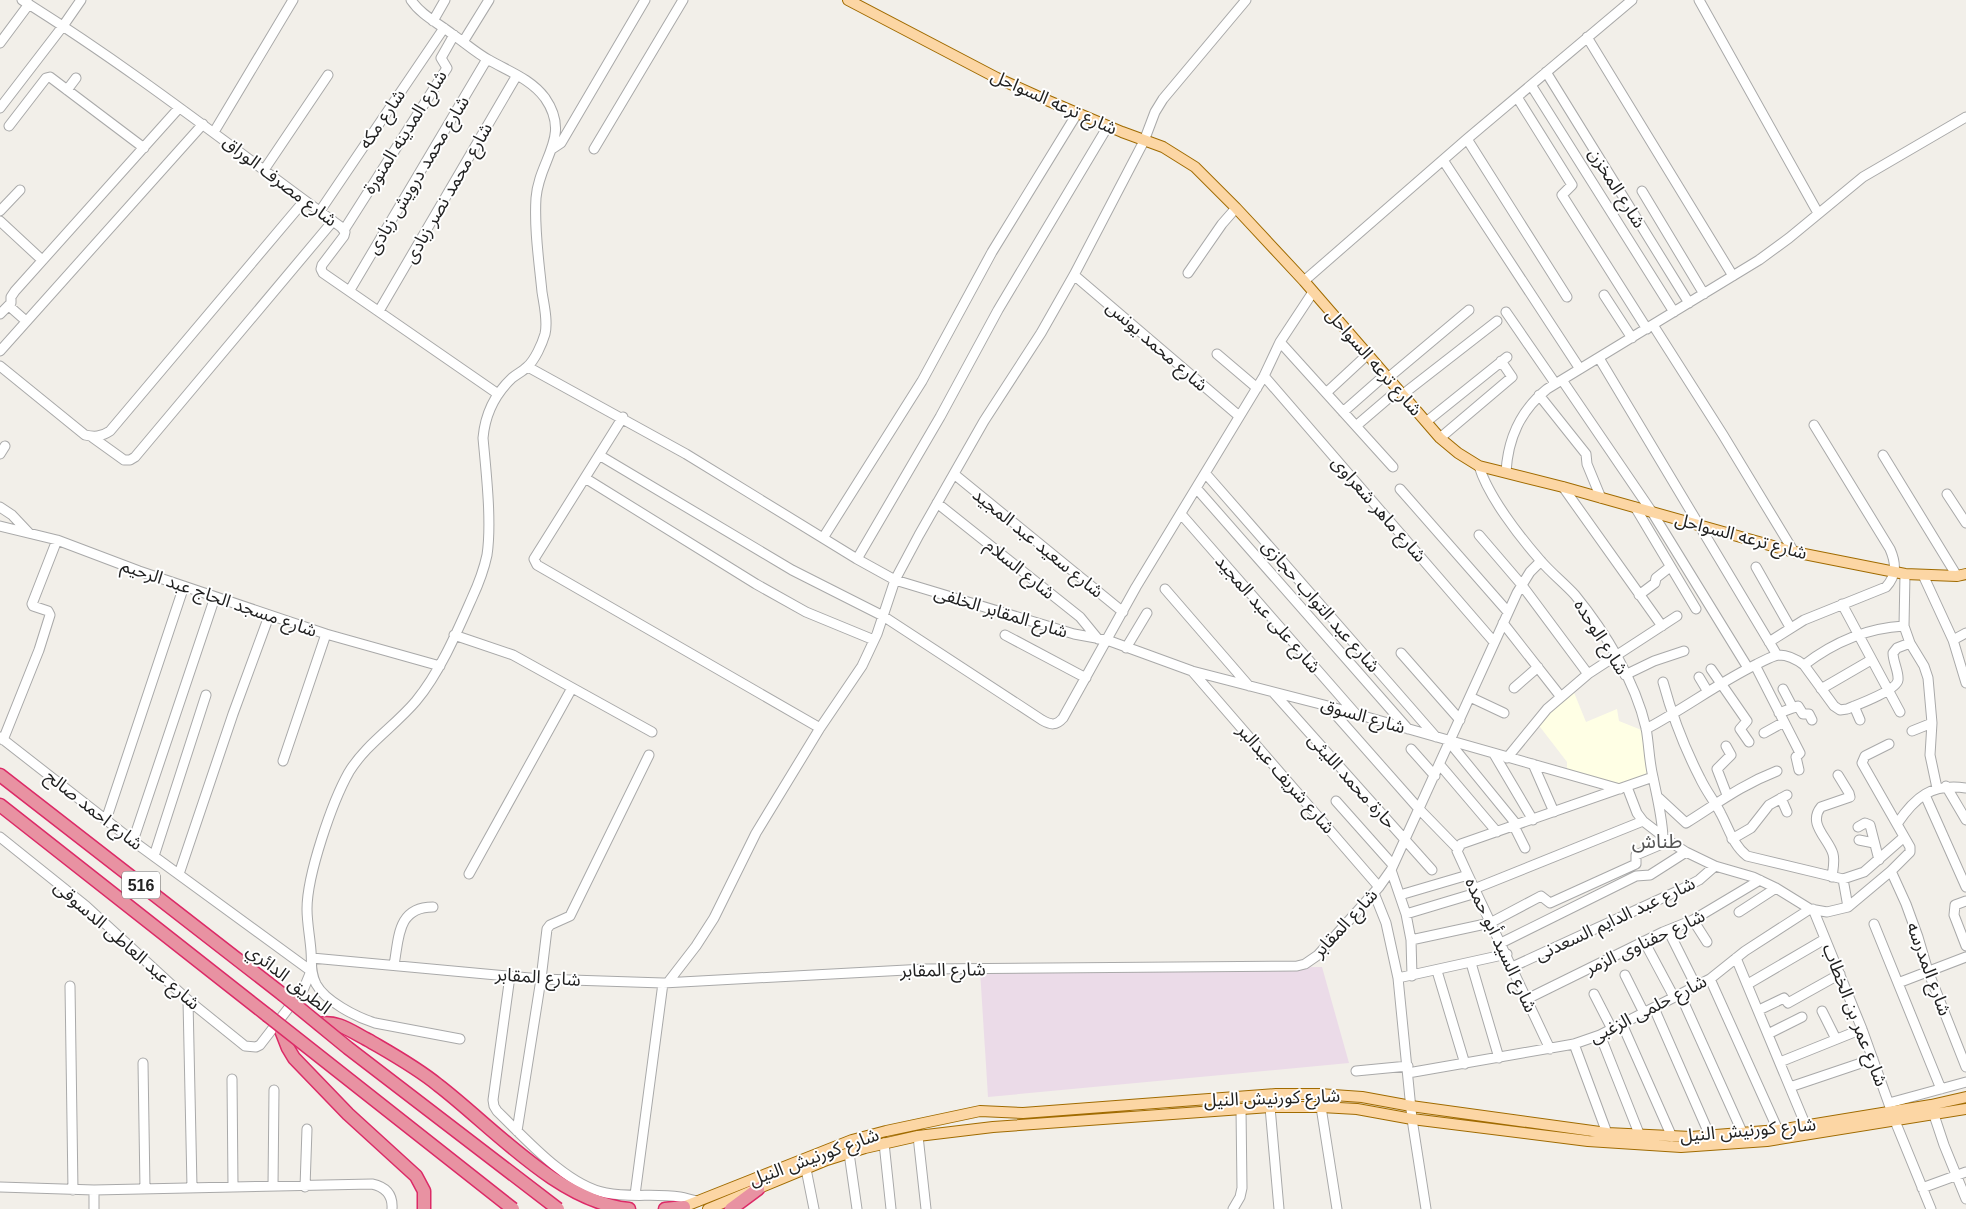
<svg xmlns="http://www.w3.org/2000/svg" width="1966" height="1209" font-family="Arial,'Noto Sans Arabic',sans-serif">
  <rect width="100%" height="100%" fill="#f2efe9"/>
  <path fill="#ebdbe8" d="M1322 967 1349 1063 988 1097 980 970Z"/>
  <path fill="#ffffe5" d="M1573 690 1586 722 1617 709 1619 721 1644 731 1649 775 1621 786 1567 771V762L1537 723Z"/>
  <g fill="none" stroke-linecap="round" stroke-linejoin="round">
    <defs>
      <path id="minor" d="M22 0C133 69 235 150 341 227L345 232 344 236 322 265 321 269 323 273 498 394
        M411 0C421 15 438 23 452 34 464 42 476 53 489 60 508 71 531 79 545 98 572 137 539 159 536 198 534 229 539 261 542 292 544 305 548 321 545 334 542 344 535 360 527 367 523 371 517 374 512 378 495 394 485 415 483 438 486 471 492 522 487 555 484 569 478 585 472 598 457 632 440 672 416 701 395 726 366 744 349 772 332 802 307 875 307 909 307 923 310 937 311 951 312 963 310 972 316 984 325 1001 356 1017 375 1023L460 1039
        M1699 0 1818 213
        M433 21 445 0
        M1587 37 1733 276
        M463 42 489 0
        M0 43 29 4
        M1546 72 1689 303
        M1531 85 1674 312
        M67 90 76 78
        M1517 97 1572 185 1562 195 1647 329
        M0 108 63 26 81 0
        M9 126 46 78 50 77 144 148
        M214 132 293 0
        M1467 139 1567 297
        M552 149 561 143 645 0
        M594 149 683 0
        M1443 160 1580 369
        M264 170 328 75
        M1642 191 1704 294
        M0 211 20 190
        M320 211 444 28
        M0 221 42 260
        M344 230 447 68 441 58 454 35
        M1188 273 1222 224 1236 208
        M1074 275 1239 416
        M1304 281 1467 139 1632 0
        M350 290 487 59
        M1604 295 1632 338
        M9 306 26 321
        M379 311 517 75
        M1506 312 1555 383
        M0 314 11 303V297L15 291 179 108
        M1653 325 1723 435 1794 552
        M1280 342 1393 467
        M0 351 203 124
        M1217 354 1257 388
        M1599 358 1777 655
        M0 366 85 435C94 437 101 437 110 431L304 201
        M528 367 686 454 857 559 895 580 1074 634 1107 640 1192 671 1328 706 1620 789
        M1264 376 1494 642
        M1388 378 1469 310
        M1562 380 1652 512 1748 668
        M1326 393 1367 355
        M1402 395 1497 321
        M1539 395 1586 454 1587 464 1601 498
        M1343 412 1385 375
        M623 417 534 559 537 565 820 728
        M1426 422 1507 357
        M1356 426 1398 390
        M92 437 124 460H130L135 457 333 221
        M1440 438 1512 377 1501 361
        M0 454 5 446
        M599 455 792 570 883 616 1042 720C1051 725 1056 726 1063 718L1136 587 1264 376 1280 342 1313 292
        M1883 455 1957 576
        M1479 466C1488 496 1519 536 1540 560 1551 573 1564 583 1575 595 1606 633 1635 681 1646 728 1649 744 1649 761 1653 777 1657 797 1662 816 1663 837
        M1506 472C1508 438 1520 411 1547 389L1759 260 1789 238 1863 177 1966 117
        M954 474 1123 612
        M1206 474 1436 737
        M585 478 756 584 806 612 874 640
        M1563 487 1662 626
        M1197 489 1408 729
        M1400 489 1508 612
        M1947 494 1966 523
        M937 503 1080 617 1098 639
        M0 507 12 515 29 533
        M1635 507 1696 609
        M1181 514 1355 713
        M0 526 57 540 139 571 326 634 440 666
        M1479 535 1521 584 1588 674
        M823 538 922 381 992 252 1078 112
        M857 559 940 417 998 310 1108 126
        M1756 567 1790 627
        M1905 574 1904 626 1910 643 1924 666 1928 678 1932 723 1930 755 1937 788
        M1923 575 1953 640 1966 683
        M1165 589 1249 686
        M1639 595 1655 583 1656 578 1670 567
        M1842 604 1900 712
        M1503 623 1561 697
        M454 635 513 655 652 732
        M1005 635 1086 678
        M1953 640 1966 633
        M1769 642 1804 620 1886 587C1897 575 1896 563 1890 549L1814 425
        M1126 648 1147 613
        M1401 653 1460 720
        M1755 665 1800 753 1796 757 1799 770
        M1804 665C1834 642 1866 628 1904 626
        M1711 669 1747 721 1740 729 1749 742
        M1192 671 1379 887
        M1625 675 1654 661 1684 651
        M1699 677 1708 692
        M1663 682C1672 715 1684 747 1700 778 1706 791 1715 802 1721 814 1729 829 1733 845 1747 856L1843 879 1864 872 1904 837
        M1514 688 1538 667
        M1783 689 1793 708
        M1821 689 1871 660
        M1273 692 1432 870
        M1470 697 1504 713
        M1328 706 1419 809 1457 848
        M1854 706 1860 720
        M1779 713 1798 706 1803 714H1809L1812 720
        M1646 729C1684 709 1718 683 1757 664 1764 661 1771 656 1779 655 1788 655 1796 659 1804 665L1834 706 1840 710 1847 709C1857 705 1897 690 1898 680 1899 672 1893 662 1893 653L1897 648 1910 643
        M1912 731 1932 723
        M1764 733 1784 722
        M0 737 133 841 311 971 304 988 260 1045 256 1047 245 1046 188 1000 86 906 0 837
        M3 740 39 650 50 615 48 611 33 606 32 604 57 540
        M1450 743 1517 825
        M1726 746 1731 755 1717 769 1727 795
        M1411 749 1435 776
        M1494 754 1533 820
        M1507 758 1547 709 1588 674 1677 616
        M283 761 326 634
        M1533 764 1554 812
        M1440 765 1497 832
        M1946 786 1966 820
        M1627 787 1637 813 1643 821 1669 841 1686 852 1715 866 1753 877 1776 888 1810 909 1827 912 1848 907 1891 871 1910 852V847L1862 763 1865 756 1889 744
        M1925 795 1966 887
        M1659 798 1686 823C1718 803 1741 785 1777 771
        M1781 798 1787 812
        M1336 801 1393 865
        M106 820 184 586
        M1897 824C1915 797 1932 783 1966 788
        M1514 826 1525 848
        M1858 827 1865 823 1870 825 1879 860
        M1732 839 1751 828 1769 805 1787 795
        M1859 840 1874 843
        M133 841 215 597
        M154 856 206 695
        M1391 870 1406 914 1411 940 1412 976
        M1891 871 1906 904 1918 937 1928 971 1966 1067
        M179 874 233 714 269 616
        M469 874 572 688
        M1832 877C1833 869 1835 861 1833 854 1829 839 1807 824 1821 807L1850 797 1849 793 1838 775
        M1843 879 1848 907
        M1474 889 1643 821
        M1374 893 1386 923 1398 978 1412 1119 1426 1209
        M1400 895 1468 875
        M1966 901 1955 905 1954 915 1966 946
        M1813 909 1862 1029 1895 1121 1931 1209
        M1739 912 1776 888
        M1406 914 1476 893
        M1693 920 1707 942
        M1874 924 1941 1089
        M1668 930 1696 986
        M1411 940 1490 923 1541 896 1550 903 1636 864V855L1669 841
        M1644 941 1674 997
        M1501 943 1636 876 1650 875 1686 852
        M312 958 541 979 663 983 925 969 1297 966 1305 964 1318 955 1379 887 1391 870 1517 593 1530 572 1541 561
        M1736 958 1806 1126
        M1471 963 1499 1058
        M394 965C399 938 397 907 433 907
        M1512 967 1682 889 1699 880 1715 866
        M1437 971 1465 1064
        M1625 975 1644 1013
        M510 976 493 1100 494 1106 497 1111C525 1138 567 1186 606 1193 630 1198 655 1193 680 1197 686 1198 692 1200 698 1201
        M1398 978 1507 954
        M1710 979 1778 1130
        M669 981 696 946 714 918 756 833 820 728 862 666 877 634 895 580 919 535 984 421 1041 333 1074 275 1144 141 1155 112 1163 99 1246 0
        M1898 983 1966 957
        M1748 984 1825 939
        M70 986 73 1190
        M1594 994 1612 1029
        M1680 994 1743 1134
        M1527 999 1663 932 1693 920 1760 880
        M188 1000 192 1187
        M1654 1008 1710 1136
        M1759 1010 1784 998 1788 1003 1840 974
        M1822 1011 1836 1039
        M1622 1024 1672 1137
        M1768 1034 1802 1017
        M1600 1035 1640 1136
        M1574 1044 1607 1133
        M1550 1049 1468 875 1457 851 1461 844 1653 777
        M1780 1062 1862 1029
        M143 1063 145 1189
        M1356 1071 1408 1066
        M1408 1073 1574 1044 1600 1035 1710 979 1745 951 1810 909
        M232 1079 233 1186
        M1790 1087 1873 1059
        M1889 1103 1966 1082
        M1270 1107 1279 1209
        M1321 1107 1337 1209
        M1934 1115 1944 1145 1966 1199
        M517 1131 541 979 547 929 550 925 570 916 649 755
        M918 1136 926 1209
        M884 1143 891 1209
        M849 1153 857 1209
        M806 1169 814 1209
        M273 1186 274 1090
        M0 1187 94 1190 372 1184C386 1187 393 1195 392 1209
        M305 1187 307 1129
        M1922 1188 1966 1172
        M94 1190V1209
        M635 1195 663 983
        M1233 1209 1240 1197 1242 1188 1241 1109"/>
      <path id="major" d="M848 0 997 78 1037 96 1122 132 1163 147 1195 167 1236 208 1304 281 1440 438 1458 453 1479 466 1563 487 1794 552 1905 574 1957 576 1966 574
        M678 1209 852 1140 886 1131 980 1111 1023 1113 1276 1094H1319L1362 1097 1411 1106 1607 1133 1691 1137 1778 1130 1931 1105 1966 1097
        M708 1209 827 1160 865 1148 918 1136 993 1127 1270 1107H1321L1357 1109 1412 1119 1588 1141 1681 1147 1767 1141 1966 1109"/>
      <path id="highway" d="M0 775 282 994
        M0 805 267 1015
        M319 1024C338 1020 352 1032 368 1040 392 1054 416 1067 438 1085 493 1127 558 1202 629 1209
        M279 1025 288 1048 294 1058 348 1114 416 1176 424 1191V1209
        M665 1209 684 1207
        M731 1209 758 1189"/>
    </defs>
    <use href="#minor" stroke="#a9a9a9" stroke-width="11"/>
    <use href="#major" stroke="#a06b00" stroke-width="12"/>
    <use href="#highway" stroke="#dc2a67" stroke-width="15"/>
    <use href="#minor" stroke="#fff" stroke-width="9"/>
    <use href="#major" stroke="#fcd6a4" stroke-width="10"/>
    <use href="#highway" stroke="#e892a2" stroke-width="12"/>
    <defs>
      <path id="highway-bridge" d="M282 994 348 1048 558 1209
        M267 1015 513 1209"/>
    </defs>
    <use href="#highway-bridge" stroke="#dc2a67" stroke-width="15" stroke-linecap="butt"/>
    <use href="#highway-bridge" stroke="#e892a2" stroke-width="12"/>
  </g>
  <g text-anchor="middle" stroke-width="4" stroke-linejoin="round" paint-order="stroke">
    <rect fill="#fff" stroke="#646464" stroke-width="1" x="122" y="871.5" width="38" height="27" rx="4"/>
    <g font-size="16" font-weight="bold" fill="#222">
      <text x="141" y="891">516</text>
    </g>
    <g font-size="18" fill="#222" stroke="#fff">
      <text transform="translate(1054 102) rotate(24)" y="6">شارع ترعه السواحل</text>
      <text transform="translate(382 119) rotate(-56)" y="6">شارع مكه</text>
      <text transform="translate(405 132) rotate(-58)" y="6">شارع المدينه المنورة</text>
      <text transform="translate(418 175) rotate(-59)" y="6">شارع محمد درويش زبادى</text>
      <text transform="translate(280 181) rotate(37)" y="6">شارع مصرف الوراق</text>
      <text transform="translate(1617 188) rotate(58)" y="6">شارع المخزن</text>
      <text transform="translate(448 193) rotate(-60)" y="6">شارع محمد نصر زبادى</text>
      <text transform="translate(1157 346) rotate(41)" y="6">شارع محمد يونس</text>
      <text transform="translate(1374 362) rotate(49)" y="6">شارع ترعه السواحل</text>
      <text transform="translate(1379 509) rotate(49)" y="6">شارع ماهر شعراوى</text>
      <text transform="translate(1741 536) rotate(15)" y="6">شارع ترعه السواحل</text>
      <text transform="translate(1038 543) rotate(39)" y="6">شارع سعيد عبد المجيد</text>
      <text transform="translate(1020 569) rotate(39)" y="6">شارع السلام</text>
      <text transform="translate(219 598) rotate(19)" y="6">شارع مسجد الحاج عبد الرحيم</text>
      <text transform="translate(1321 606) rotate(49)" y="6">شارع عبد التواب حجازى</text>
      <text transform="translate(1001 612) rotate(17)" y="6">شارع المقابر الخلفى</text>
      <text transform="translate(1268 614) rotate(49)" y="6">شارع على عبد المجيد</text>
      <text transform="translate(1601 637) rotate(58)" y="6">شارع الوحده</text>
      <text transform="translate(1363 716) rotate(16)" y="6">شارع السوق</text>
      <text transform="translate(1286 779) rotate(49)" y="6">شارع شريف عبدالبر</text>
      <text transform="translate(1352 781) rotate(48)" y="6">حارة محمد الليثى</text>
      <text transform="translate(94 810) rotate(38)" y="6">شارع احمد صالح</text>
      <text transform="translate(1615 919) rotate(-25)" y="6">شارع عبد الدايم السعدنى</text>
      <text transform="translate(1345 923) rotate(-47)" y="6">شارع المقابر</text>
      <text transform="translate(1645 942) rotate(-25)" y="6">شارع حفناوى الزمر</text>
      <text transform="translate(127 945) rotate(41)" y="6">شارع عبد العاطى الدسوقى</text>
      <text transform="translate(1501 945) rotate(65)" y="6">شارع السيد أبو حمده</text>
      <text transform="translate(1929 969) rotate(70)" y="6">شارع المدرسه</text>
      <text transform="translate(943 970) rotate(-1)" y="6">شارع المقابر</text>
      <text transform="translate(538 977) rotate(4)" y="6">شارع المقابر</text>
      <text transform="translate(289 979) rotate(38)" y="6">الطريق الدائري</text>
      <text transform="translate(1648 1009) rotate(-27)" y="6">شارع حلمى الزغبى</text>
      <text transform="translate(1855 1015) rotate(69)" y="6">شارع عمر بن الخطاب</text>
      <text transform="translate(1272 1098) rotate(-2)" y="6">شارع كورنيش النيل</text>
      <text transform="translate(1748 1130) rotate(-5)" y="6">شارع كورنيش النيل</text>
      <text transform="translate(814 1157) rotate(-20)" y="6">شارع كورنيش النيل</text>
    </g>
    <g font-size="20" fill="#555" stroke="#fff">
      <text x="1657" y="848">طناش</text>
    </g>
  </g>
</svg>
